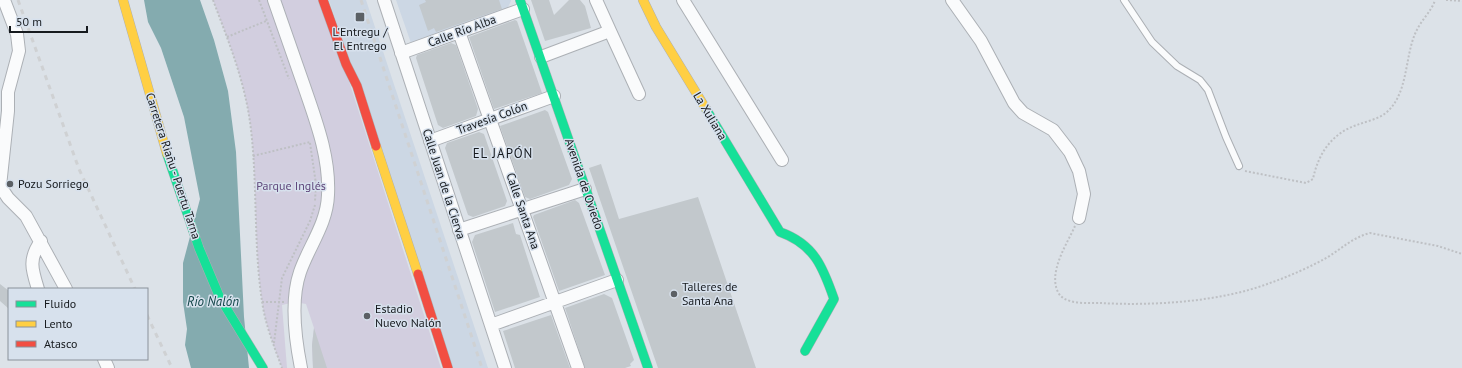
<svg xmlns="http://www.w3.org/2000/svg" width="1462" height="368" font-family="'PT Sans',sans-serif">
  <rect width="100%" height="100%" fill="#dce2e8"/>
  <path fill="#ccd7e4" d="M329 0H366L488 368H453Z
    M396 0H511V1L507 9 411 43Z"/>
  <path fill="#d2cedf" d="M213 0H323L441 368H313L312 345 314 328 306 304 295 302 282 305 287 368H282C274 346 265 324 262 301 253 242 258 181 250 122 244 79 228 40 213 0Z"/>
  <path fill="#84abaf" d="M144 0H200L214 40 228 91 236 152 244 317 249 368H191L185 345 187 329 183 302V263L200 199 184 117 161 48 148 22Z"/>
  <path fill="#c2c8cc" d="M425 0H499L502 9 436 32 434 28 428 31 419 5 426 2Z
    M531 0H549L554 15 569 0H580L585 6 591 28 545 41Z
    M515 20 517 21 542 93 494 109 469 37Z
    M451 43 456 45 478 109 476 116 443 128 438 125 416 58 417 55Z
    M545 110 548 112 572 179 569 185 530 199 525 197 500 126Z
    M479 132 484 134 507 201 505 206 473 217 468 215 445 148 447 143Z
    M601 164 619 219 698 197 756 368H658L589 168Z
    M575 200 579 203 605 275 559 291 533 217 534 215Z
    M513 223 516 234 520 235 540 297 495 312 472 242 475 235Z
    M0 284 9 291V309L0 301Z
    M604 294 612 298 634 360 630 364 631 366 625 368H585L565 308Z
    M551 315 570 368H515L503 331Z
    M314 328 327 368H313L312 345Z"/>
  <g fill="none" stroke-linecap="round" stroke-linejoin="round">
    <defs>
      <path id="lane" d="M1124 0 1152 42 1177 66 1200 80 1208 90 1226 137 1239 166"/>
      <path id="street" d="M4 0 17 34 19 51 8 92V111L0 186 8 198 26 216 66 289
        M274 0C284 29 294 58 304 86 316 121 330 157 328 195 327 224 309 246 300 272 290 301 295 338 301 368
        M384 0 505 368
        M683 0 782 160
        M952 0 981 41 1014 103 1023 113 1053 130 1070 152 1079 171 1084 194 1079 218
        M610 31 639 94
        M459 32 578 368
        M401 53 523 9
        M541 57 610 31 596 0
        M430 141 554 96
        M459 230 585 189
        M38 289C32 270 28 259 41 241
        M491 325 617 280
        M104 359 108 368"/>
      <path id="fast" d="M520 0 648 368
        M706 109 780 232C814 244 823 267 834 299L805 351
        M167 154 199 248 220 298 263 368"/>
      <path id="slow" d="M123 0 167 154
        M643 0 656 27 706 109
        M376 146 418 274"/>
      <path id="jam" d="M323 0 346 64 357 86 376 146
        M418 274 448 368"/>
    </defs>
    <use href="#lane" stroke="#acb0b5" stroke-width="8"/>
    <use href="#street" stroke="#acb0b5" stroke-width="14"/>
    <use href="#fast" stroke="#acb0b5" stroke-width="10"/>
    <use href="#slow" stroke="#acb0b5" stroke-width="10"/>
    <use href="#jam" stroke="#acb0b5" stroke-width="10"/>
    <path stroke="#bec0c4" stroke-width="2" stroke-dasharray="2 2" stroke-linecap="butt" d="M213 0C228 40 244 79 250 122 258 181 253 242 262 301 265 324 274 346 282 368
      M259 0 289 79
      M1446 0 1462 1
      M227 37 266 21
      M310 143 316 184 315 201
      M253 156 310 142
      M1245 171 1306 183 1313 179C1318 154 1332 133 1357 125 1367 121 1380 119 1388 111 1408 92 1405 57 1415 34 1420 21 1432 11 1435 0
      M1075 226C1067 244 1048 272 1058 292 1064 305 1088 303 1100 303 1153 306 1220 302 1270 283 1290 276 1310 267 1328 257 1342 248 1354 237 1370 233L1438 246 1462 254
      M262 302H284
      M274 343 282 278 310 221 315 205"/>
    <use href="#lane" stroke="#fafbfc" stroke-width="6"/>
    <use href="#street" stroke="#fafbfc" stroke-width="12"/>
    <use href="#fast" stroke="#16e098" stroke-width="9"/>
    <use href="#slow" stroke="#ffcf43" stroke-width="9"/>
    <use href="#jam" stroke="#f24e42" stroke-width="9"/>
    <path stroke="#cfd1d3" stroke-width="3" stroke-dasharray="5 5" stroke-linecap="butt" d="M18 0 79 169 135 289
      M361 0 482 368
      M147 315 172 368"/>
  </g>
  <g fill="#5b6065" stroke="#d7e1ed" stroke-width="1.5">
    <rect x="355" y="12" width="10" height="10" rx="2"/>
    <circle cx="10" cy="184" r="4"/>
    <circle cx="674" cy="294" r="4"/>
    <circle cx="367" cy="316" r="4"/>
  </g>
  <g text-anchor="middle" stroke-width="3" stroke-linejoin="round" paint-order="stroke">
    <g font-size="12" fill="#161a1e" stroke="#d7e1ed">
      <text transform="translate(462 31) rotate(-20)" y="4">Calle Río Alba</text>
      <text transform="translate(710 116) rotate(59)" y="4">La Xuliana</text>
      <text transform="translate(492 118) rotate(-20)" y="4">Travesía Colón</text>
      <text transform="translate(173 166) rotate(72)" y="4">Carretera Riañu - Puertu Tarna</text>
      <text transform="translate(444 184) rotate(72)" y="4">Calle Juan de la Cierva</text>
      <text transform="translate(584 184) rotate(71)" y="4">Avenida de Oviedo</text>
      <text transform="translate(523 211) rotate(71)" y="4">Calle Santa Ana</text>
    </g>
    <g font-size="12" fill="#161a1e" stroke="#d7e1ed" text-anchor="start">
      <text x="360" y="36" text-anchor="middle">L'Entregu /<tspan x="360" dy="14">El Entrego</tspan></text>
      <text x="18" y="188">Pozu Sorriego</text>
      <text x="682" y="291">Talleres de<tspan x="682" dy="14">Santa Ana</tspan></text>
      <text x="375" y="313">Estadio<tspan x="375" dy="14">Nuevo Nalón</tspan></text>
    </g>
    <g font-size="12" fill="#61487c" stroke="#d7e1ed">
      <text x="291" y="190">Parque Inglés</text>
    </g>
    <g font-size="13" letter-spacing="1" fill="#161a1e" stroke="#d7e1ed">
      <text x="503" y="158">EL JAPÓN</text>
    </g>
    <g font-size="13" font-style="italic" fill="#124548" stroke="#d7e1ed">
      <text x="213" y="306">Río Nalón</text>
    </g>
  </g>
  <rect x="8" y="288" width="140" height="72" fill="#d7e1ed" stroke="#8a919a"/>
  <rect x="16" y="301" width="20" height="6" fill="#16e098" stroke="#8a919a"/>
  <text x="44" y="308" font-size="12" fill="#161a1e">Fluido</text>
  <rect x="16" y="321" width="20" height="6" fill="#ffcf43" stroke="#8a919a"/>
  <text x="44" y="328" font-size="12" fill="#161a1e">Lento</text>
  <rect x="16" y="341" width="20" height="6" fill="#f24e42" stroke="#8a919a"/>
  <text x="44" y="348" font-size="12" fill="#161a1e">Atasco</text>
  <path d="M10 26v6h77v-6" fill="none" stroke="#161a1e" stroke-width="2"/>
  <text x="16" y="26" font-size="12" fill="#161a1e" stroke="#d7e1ed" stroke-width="3" paint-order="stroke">50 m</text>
</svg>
